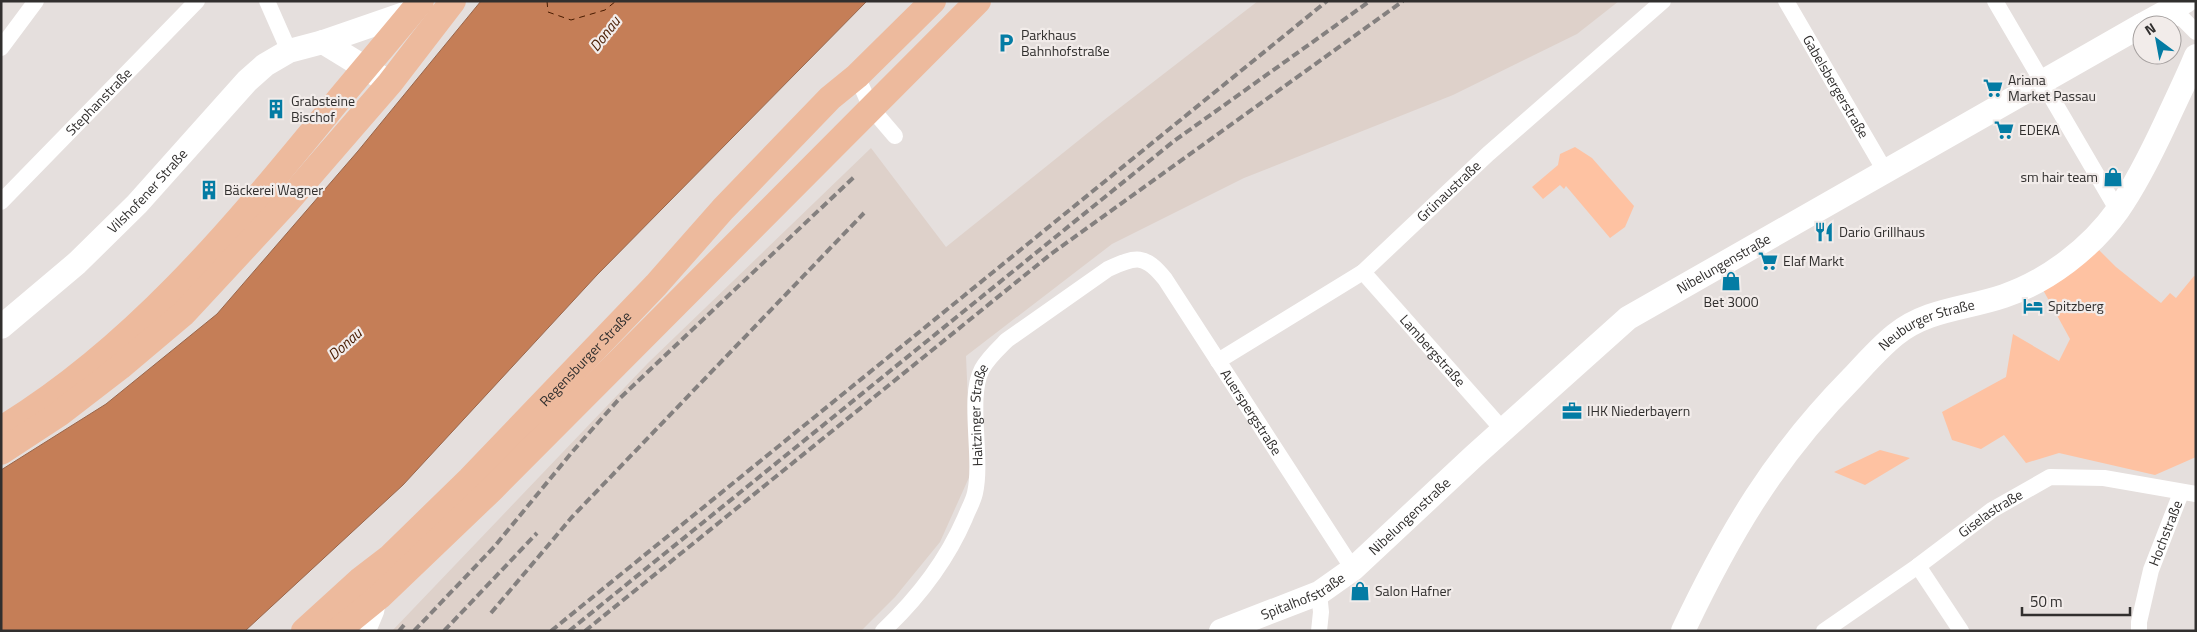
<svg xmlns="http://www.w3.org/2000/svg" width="2197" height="632" font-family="'Titillium Web',sans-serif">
  <rect width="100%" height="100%" fill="#e5dfdd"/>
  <path fill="#ded1ca" d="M1258 1H1619L1577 34 1453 95 1244 178 1112 244 966 356 971 473 940 542 895 597 861 631H392L648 363 871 148 946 247 1104 120Z"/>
  <path fill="#fec2a2" d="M1575 147 1592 158 1634 206 1625 227 1610 238 1566 186 1564 189 1560 185 1543 199 1532 187 1558 165 1560 154Z
    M2099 250 2116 267 2161 303 2170 293 2176 298 2194 276 2196 277V457L2155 475 2059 453 2026 463 2004 435 1981 449 1952 440 1942 412 2006 377 2013 334 2059 361 2070 339 2042 288Z
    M1880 450 1910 458 1865 485 1834 472Z"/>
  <path fill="#c57e57" stroke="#99664b" d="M481 1H867L597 275 403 485 245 631H1V470L106 404 217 314 358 151Z"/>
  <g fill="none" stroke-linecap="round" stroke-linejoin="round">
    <path stroke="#481b00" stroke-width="1" stroke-dasharray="6 5" stroke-linecap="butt" d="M547 1 548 12 571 20 605 10 616 1"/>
    <g stroke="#fff" stroke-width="16">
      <path d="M267 1 289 51"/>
      <path id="s1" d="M1786 1 1885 171"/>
      <path d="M1995 1 2118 211"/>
      <path d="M2163 14 2183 19 2196 32"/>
      <path d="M1 48 36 1"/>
      <path d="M857 76 871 108 895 136"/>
      <path id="s2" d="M1 202 197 1"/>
      <path id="s3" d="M1363 272 1503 430"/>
      <path id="s4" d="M1218 361 1363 272 1488 154 1663 1"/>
      <path d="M1918 566 1961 631"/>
      <path d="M1319 593 1321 612 1319 631"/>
      <path d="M368 631 376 612 379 597"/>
      <path id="s5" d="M883 631C918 598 946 562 965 518 968 510 973 502 975 493 983 458 967 397 982 369 988 358 998 349 1007 340L1108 269C1136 256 1145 254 1165 279L1353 569"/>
      <path id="s6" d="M1824 631 1918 566 1992 510 2050 477 2104 478 2196 494"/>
      <path id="s7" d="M2139 631V622L2151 570 2181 493"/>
    </g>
    <g stroke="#fff" stroke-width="24">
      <path d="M2142 25 2186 1"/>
      <path d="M323 42 390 83"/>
      <path id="s8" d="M1 327 77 263 137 204 247 81 265 65 289 51 323 42 413 11"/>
      <path id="s9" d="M1221 631 1319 593 1353 569 1474 456 1628 318 2142 25"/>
      <path id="s10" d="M1683 631C1730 532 1775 456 1852 378 1866 363 1879 348 1895 335 1927 309 1966 309 2004 296 2048 281 2091 248 2118 210 2137 183 2152 152 2166 122 2176 100 2187 78 2196 56"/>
    </g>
    <g stroke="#edba9d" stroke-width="26">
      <path d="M1 429C132 350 231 231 326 115 357 77 390 39 421 1"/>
      <path d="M1 452 59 414 120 367 184 313 286 203 390 83 453 1"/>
      <path id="s11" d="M304 631 360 580 390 557 470 479 656 285 723 209 830 98 857 76 933 1"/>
      <path d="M337 631 379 597 491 490 978 1"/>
    </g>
    <path stroke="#84807f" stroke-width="4" stroke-dasharray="8 4" stroke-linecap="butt" d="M491 613 572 517 864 213
      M399 631 404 625
      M414 631 494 547 573 451 619 399 854 177
      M444 631 537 533
      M551 631 1327 1
      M569 631 1174 141 1370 1
      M585 631 1051 254 1403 1"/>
  </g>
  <defs>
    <symbol id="parking-bare" viewBox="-9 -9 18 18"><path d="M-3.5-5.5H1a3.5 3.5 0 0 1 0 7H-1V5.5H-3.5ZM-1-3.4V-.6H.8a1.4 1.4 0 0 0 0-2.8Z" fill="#047ca4" stroke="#f2ecea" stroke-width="2.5" paint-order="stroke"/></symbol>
    <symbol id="supermarket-bare" viewBox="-9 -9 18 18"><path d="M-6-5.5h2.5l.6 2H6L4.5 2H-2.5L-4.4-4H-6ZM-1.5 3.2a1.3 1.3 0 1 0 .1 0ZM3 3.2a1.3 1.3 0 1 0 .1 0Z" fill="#047ca4" stroke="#f2ecea" stroke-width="2.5" paint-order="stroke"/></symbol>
    <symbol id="building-bare" viewBox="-9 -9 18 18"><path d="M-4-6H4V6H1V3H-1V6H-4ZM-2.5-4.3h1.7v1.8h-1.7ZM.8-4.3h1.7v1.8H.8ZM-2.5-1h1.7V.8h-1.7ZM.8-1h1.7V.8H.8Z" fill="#047ca4" stroke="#f2ecea" stroke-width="2.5" paint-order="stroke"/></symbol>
    <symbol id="shop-bare" viewBox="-9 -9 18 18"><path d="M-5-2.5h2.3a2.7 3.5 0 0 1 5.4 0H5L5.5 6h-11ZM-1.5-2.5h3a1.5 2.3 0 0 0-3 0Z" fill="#047ca4" stroke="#f2ecea" stroke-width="2.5" paint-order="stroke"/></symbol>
    <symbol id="restaurant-bare" viewBox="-9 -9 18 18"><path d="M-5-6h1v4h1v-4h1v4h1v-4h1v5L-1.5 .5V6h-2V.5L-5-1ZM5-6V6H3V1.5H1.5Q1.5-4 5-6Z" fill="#047ca4" stroke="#f2ecea" stroke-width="2.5" paint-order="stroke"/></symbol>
    <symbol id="hotel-bare" viewBox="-9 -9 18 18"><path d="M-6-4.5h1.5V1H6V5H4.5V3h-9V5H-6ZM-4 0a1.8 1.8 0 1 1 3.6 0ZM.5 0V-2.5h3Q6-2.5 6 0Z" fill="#047ca4" stroke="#f2ecea" stroke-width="2.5" paint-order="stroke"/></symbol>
    <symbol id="office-bare" viewBox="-9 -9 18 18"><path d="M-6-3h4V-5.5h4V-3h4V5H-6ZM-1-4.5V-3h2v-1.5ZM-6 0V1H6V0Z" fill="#047ca4" stroke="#f2ecea" stroke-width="2.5" paint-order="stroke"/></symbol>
  </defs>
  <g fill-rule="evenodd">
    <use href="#parking-bare" x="992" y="29" width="28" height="28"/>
    <use href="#supermarket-bare" x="1979" y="74" width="28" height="28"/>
    <use href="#building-bare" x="262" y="95" width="28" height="28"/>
    <use href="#supermarket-bare" x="1990" y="116" width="28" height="28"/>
    <use href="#shop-bare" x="2099" y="163" width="28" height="28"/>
    <use href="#building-bare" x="195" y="176" width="28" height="28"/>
    <use href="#restaurant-bare" x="1810" y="218" width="28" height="28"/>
    <use href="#supermarket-bare" x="1754" y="247" width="28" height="28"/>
    <use href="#shop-bare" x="1717" y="267" width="28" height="28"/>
    <use href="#hotel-bare" x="2019" y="292" width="28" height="28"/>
    <use href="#office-bare" x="1558" y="397" width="28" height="28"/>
    <use href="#shop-bare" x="1346" y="577" width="28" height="28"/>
  </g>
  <g text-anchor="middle" stroke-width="4.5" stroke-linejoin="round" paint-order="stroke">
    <g font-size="14" fill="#312f2e" stroke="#f2ecea" text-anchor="start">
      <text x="1021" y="40">Parkhaus<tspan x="1021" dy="16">Bahnhofstraße</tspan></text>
      <text x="2008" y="85">Ariana<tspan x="2008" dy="16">Market Passau</tspan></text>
      <text x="291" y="106">Grabsteine<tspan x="291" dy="16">Bischof</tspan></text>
      <text x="2019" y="135">EDEKA</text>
      <text x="2098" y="182" text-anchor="end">sm hair team</text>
      <text x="224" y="195">Bäckerei Wagner</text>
      <text x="1839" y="237">Dario Grillhaus</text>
      <text x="1783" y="266">Elaf Markt</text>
      <text x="1731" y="307" text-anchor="middle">Bet 3000</text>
      <text x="2048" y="311">Spitzberg</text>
      <text x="1587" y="416">IHK Niederbayern</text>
      <text x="1375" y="596">Salon Hafner</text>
    </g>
    <g font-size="14" fill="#312f2e" stroke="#f2ecea">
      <text dy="5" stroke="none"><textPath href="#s1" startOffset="99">Gabelsbergerstraße</textPath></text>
      <text dy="5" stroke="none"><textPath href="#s2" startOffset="140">Stephanstraße</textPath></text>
      <text dy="5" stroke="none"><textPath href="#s8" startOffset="200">Vilshofener Straße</textPath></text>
      <text dy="5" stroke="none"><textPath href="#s4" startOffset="288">Grünaustraße</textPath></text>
      <text dy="5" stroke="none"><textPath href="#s9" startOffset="629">Nibelungenstraße</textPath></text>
      <text dy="5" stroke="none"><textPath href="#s10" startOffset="400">Neuburger Straße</textPath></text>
      <text dy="5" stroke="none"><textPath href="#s3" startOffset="105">Lambergstraße</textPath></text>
      <text dy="5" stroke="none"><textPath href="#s11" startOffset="392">Regensburger Straße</textPath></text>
      <text dy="5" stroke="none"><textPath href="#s5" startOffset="679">Auerspergstraße</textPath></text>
      <text dy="5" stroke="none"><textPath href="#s5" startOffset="246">Haitzinger Straße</textPath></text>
      <text dy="5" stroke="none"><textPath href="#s6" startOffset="204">Giselastraße</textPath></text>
      <text dy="5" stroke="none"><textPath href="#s9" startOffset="224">Nibelungenstraße</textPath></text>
      <text dy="5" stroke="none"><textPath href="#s7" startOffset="102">Hochstraße</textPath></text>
      <text dy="5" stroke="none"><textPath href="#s9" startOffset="89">Spitalhofstraße</textPath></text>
    </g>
    <g font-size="15" font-style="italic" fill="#481b00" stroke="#f2ecea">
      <text transform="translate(605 34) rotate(-52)" y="5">Donau</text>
      <text transform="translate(345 344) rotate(-42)" y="5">Donau</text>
    </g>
  </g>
  <rect width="2197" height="632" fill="none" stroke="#312f2e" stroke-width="5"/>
  <g transform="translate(2157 40) rotate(328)"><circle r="24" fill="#f2ecea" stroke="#a5a09f"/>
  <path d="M0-4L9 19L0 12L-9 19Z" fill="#047ca4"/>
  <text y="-8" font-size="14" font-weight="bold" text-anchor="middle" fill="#312f2e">N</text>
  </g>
  <path d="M2022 607v8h108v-8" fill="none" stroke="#312f2e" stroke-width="2.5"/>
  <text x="2030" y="607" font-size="15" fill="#312f2e" stroke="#f2ecea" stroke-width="4" paint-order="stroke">50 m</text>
</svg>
